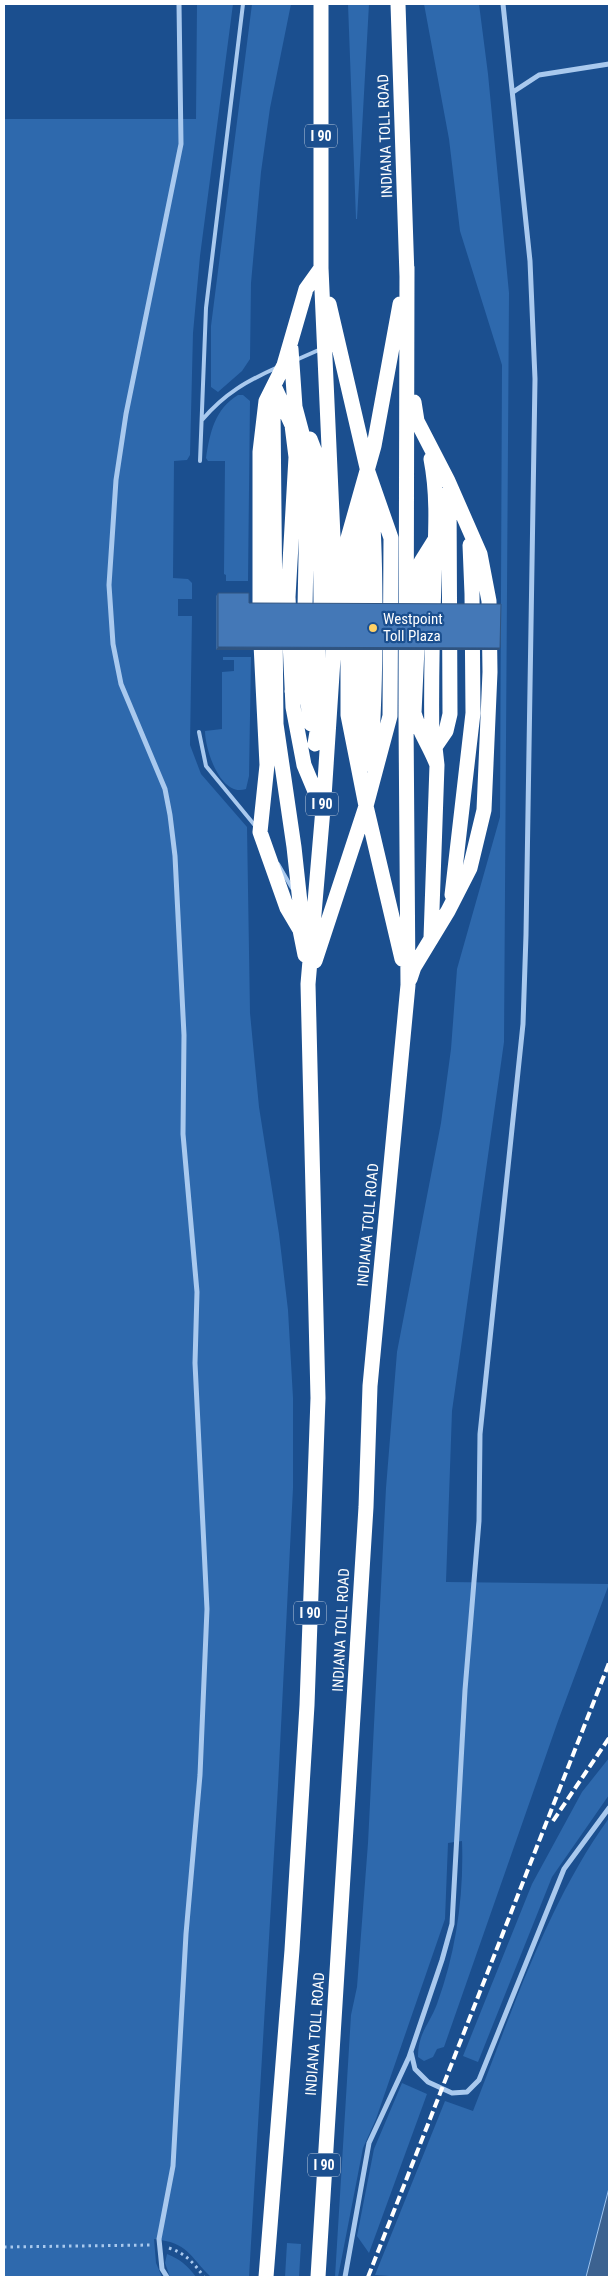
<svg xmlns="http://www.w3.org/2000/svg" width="613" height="2281" font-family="'Roboto Condensed',sans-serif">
  <rect width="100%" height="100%" fill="#1b4f8f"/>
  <path fill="#2e69ad" d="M197 4H233L200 256 193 333 190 455 187 460 174 461 173 578 188 579 192 583V599H178V616H192L190 745 201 774 247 827 250 1013 259 1107 279 1234 288 1310 293 1398V1488L278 1786 249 2277H211C188 2255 189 2243 154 2239L156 2263 162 2277H4V119H196Z
    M252 4H291L270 108 261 172 251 283 250 359 242 371 218 392 211 387V326Z
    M348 4H369L357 219H356Z
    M424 4H479L488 74 509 293 504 1042 452 1411 446 1582 609 1584 558 1721 444 2047 437 2049 433 2057 424 2061 418 2057C418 2033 429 2025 437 2004 456 1952 464 1896 462 1841L448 1843 445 1919 376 2119 363 2148 338 2277H335L351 2015 357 1987 368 1843 386 1488 397 1352 441 1123 451 1049 457 969 500 817 502 365 460 231 449 139Z
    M238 395H243L250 401 248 581H226V575L224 574 225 461H208L206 458C210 432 215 409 238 395Z
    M223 657H251L249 776 246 789C221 798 205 750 205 731L222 729V672L234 671V660H223Z
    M609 1758V1795L552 1877 478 2062 463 2056 532 1884 582 1792Z
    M609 1818V2188L586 2277H404L375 2275 445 2101 473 2111C512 2012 547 1904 609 1818Z
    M402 2083 427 2094 369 2253 357 2236 374 2149Z
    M287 2243 301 2244 299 2277H285Z
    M167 2254C180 2259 188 2266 196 2277H170L165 2263Z"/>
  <path fill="#3c6290" stroke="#9cc4f0" d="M609 2188V2277H586Z"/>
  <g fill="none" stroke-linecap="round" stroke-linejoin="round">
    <path stroke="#a9c9ee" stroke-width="3" stroke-dasharray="2.5 4" stroke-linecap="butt" d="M4 2247 151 2245
      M169 2248C185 2253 194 2263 204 2277"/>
    <path stroke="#a9c9ee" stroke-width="4" d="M296 360 321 349
      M202 420C225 393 247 381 278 367
      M200 461 206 308 243 4
      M199 732 206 766 257 828
      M278 864 292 888"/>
    <path stroke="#a9c9ee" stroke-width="5" d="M513 92 539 75 609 64
      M411 2052 415 2069 428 2082 452 2093 467 2092 479 2080 564 1869 609 1808
      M167 2277 162 2269 159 2239 173 2166 186 1934 200 1775 207 1609 195 1363 197 1292 183 1134 184 1035 175 856 170 815 165 789 121 684 113 644 109 585 116 480 126 414 181 144 179 4
      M345 2277 369 2143 409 2057 442 1960 452 1924 465 1690 479 1521 480 1434 523 1024 526 935 535 379 530 261 503 4"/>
    <path stroke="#fff" stroke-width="15" d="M398 4 407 277
      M400 304 374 446 348 538V715L366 806 402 959
      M291 349 295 407 308 456 304 658 303 671 292 691
      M274 386 292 425 296 457 288 597 293 707 304 765 322 808
      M273 408 276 724 294 847 303 930
      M310 439 320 465
      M431 459C439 500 435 540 434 581 432 637 431 694 432 750
      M303 671 311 724
      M315 744 318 726V639L321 602 320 475
      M363 752 361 537 365 505
      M370 765C374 717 375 669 375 620 375 579 375 539 371 498
      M437 765 435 747 446 731 450 714 449 491
      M452 895 473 713 472 594 470 545
      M431 938 437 765C430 746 419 732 414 713L421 562 436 538
      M305 955 300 930 287 908 260 832 267 765 260 624V452L266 401 284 365 306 289 321 268
      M315 961 366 806 390 716 391 538 368 472 329 304
      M410 979 414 967 448 911 470 868 484 810 490 672 489 601 480 554 448 481 417 421 414 402
      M266 2277 292 1950 307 1705 318 1398 308 984 324 797 333 659 334 624 333 537 321 268V4
      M318 2277 366 1507 370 1386 408 985 406 716 407 267"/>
    <path stroke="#fff" stroke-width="4" stroke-dasharray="9 4" stroke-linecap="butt" d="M553 1821 609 1738
      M368 2277 609 1663"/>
  </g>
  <path fill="#3a679d" d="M218 593 249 603 500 648 499 650H216V596Z"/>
  <path fill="#305480" d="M218 647 500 648 499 650H216Z"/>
  <path fill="#4478b7" stroke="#305480" d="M218 593H249V603L501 604 500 648 218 647Z"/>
  <circle fill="#ffd166" stroke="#1b4f8f" stroke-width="2" cx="373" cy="628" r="5"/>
  <g text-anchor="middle" stroke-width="4.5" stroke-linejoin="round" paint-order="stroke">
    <g fill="#1b4f8f" stroke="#bbcadd" stroke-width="1">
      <rect x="305" y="124.5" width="32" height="23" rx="4"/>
      <rect x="306" y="792.5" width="32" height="23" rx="4"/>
      <rect x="294" y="1601.5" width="32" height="23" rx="4"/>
      <rect x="308" y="2153.5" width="32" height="23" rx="4"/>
    </g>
    <g font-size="14" font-weight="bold" fill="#fff">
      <text x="321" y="141">I 90</text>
      <text x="322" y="809">I 90</text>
      <text x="310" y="1618">I 90</text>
      <text x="324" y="2170">I 90</text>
    </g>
    <g font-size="15" fill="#fff" stroke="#1b4f8f">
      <text transform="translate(385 136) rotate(-92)" y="5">INDIANA TOLL ROAD</text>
      <text transform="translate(368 1225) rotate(-85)" y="5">INDIANA TOLL ROAD</text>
      <text transform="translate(341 1630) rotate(-87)" y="5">INDIANA TOLL ROAD</text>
      <text transform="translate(315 2034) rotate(-86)" y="5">INDIANA TOLL ROAD</text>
    </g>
    <g font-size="15" fill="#fff" stroke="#1b4f8f" text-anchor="start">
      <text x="383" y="624">Westpoint<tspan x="383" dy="17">Toll Plaza</tspan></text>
    </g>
  </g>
  <rect width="613" height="2281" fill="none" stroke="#ffffff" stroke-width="10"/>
</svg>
